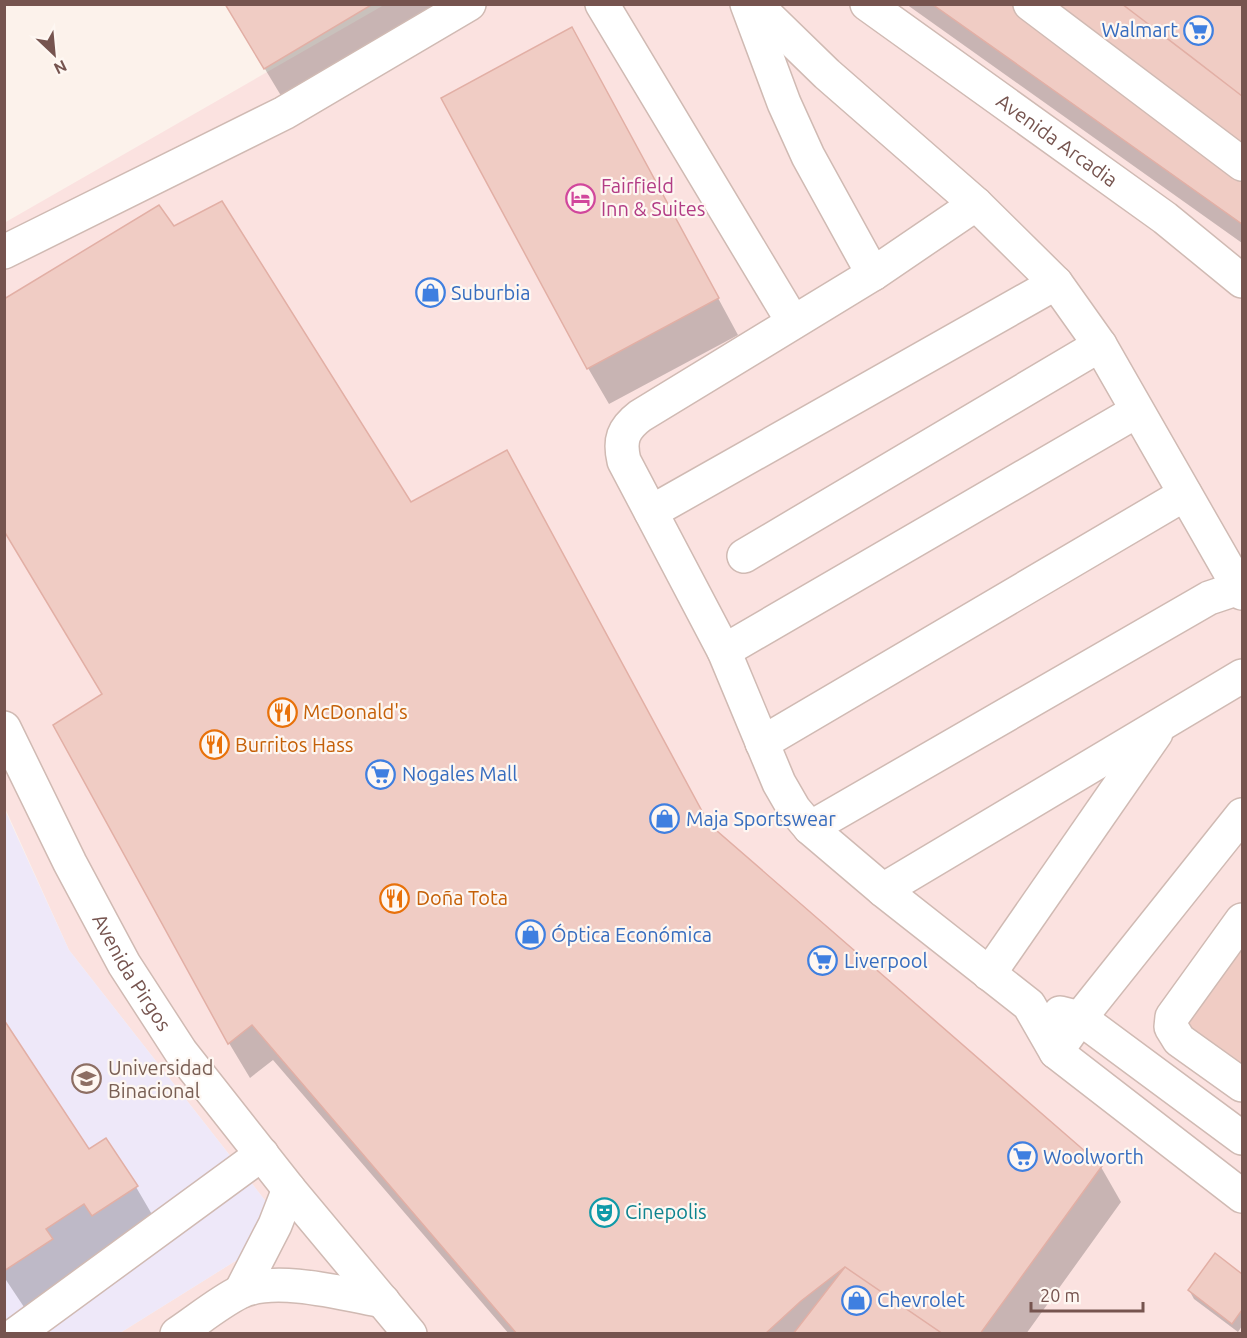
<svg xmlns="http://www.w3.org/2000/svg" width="1247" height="1338" font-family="Ubuntu,sans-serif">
  <rect width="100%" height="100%" fill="#fcf2eb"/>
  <path fill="#fbe2e0" d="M384 5H1242V1333H120L245 1255 271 1208 69 950 5 808 4 223Z"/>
  <path fill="#eee8f9" d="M4 808 69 950 271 1208 245 1255 120 1333H5Z"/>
  <path fill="#0003" d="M226 4H452L286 104Z
    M906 4H1242V243Z
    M592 65 738 335 609 404 588 368Z
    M174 228 410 504 710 827 1101 1167 1121 1202 1026 1334H509L273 1060 250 1078 229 1043 104 695Z
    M1242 937V1095L1199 1065Z
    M4 1023 88 1151 136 1187 164 1235 32 1319 4 1277Z
    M1215 1255 1242 1276V1326L1238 1332 1194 1299 1189 1290Z"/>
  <path fill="#f0ccc4" stroke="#e2afa5" stroke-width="1.5" d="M225 4H373L264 69Z
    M932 4H1122L1242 96V224Z
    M1122 4H1242V96L1189 55Z
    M572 27 719 298 587 369 441 98Z
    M222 201 411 502 507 450 709 824 1102 1166 980 1334H943L845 1267 801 1301 765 1334H517L252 1025 228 1044 53 725 102 694 4 531V299L159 205 174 226Z
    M1242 935V1075L1176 1029Z
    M4 1020 89 1149 106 1138 138 1186 92 1216 84 1204 46 1229 53 1239 4 1271Z
    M1215 1253 1242 1274V1310L1232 1324 1188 1290Z
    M845 1267 943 1334H793Z"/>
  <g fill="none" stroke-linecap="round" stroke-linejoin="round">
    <defs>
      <g id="minor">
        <path d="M602 4 793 322"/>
        <path d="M747 4 784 103 808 156 873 274"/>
        <path d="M755 4 827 74 976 204 1056 283 1100 345 1242 593"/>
        <path id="s1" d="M867 4 1165 218 1242 281"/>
        <path d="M1030 4 1242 164"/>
        <path d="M976 204 873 274 640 416C623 429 619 440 624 461L724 651 779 783 794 809 810 828 883 890 1029 1005 1056 1052 1242 1196"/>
        <path d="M4 252 284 113 469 4"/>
        <path d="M651 512 1056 283"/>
        <path d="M744 556 1100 345"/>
        <path d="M724 651 1137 411"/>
        <path id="s2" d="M4 728 70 863 124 964 181 1052 289 1189 410 1334"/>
        <path d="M762 743 1185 494"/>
        <path d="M810 828 1209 598 1242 587"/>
        <path d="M883 890 1242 676"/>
        <path d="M1242 920 1172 1017 1171 1027 1179 1040 1242 1085"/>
        <path d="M989 974 1156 733"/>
        <path d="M1060 1013 1080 1018 1242 1138"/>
        <path d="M1056 1052 1080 1018 1242 815"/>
        <path d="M241 1291 275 1225 289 1189"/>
        <path d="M16 1334 262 1154"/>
        <path d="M177 1334C198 1320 218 1303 240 1292 276 1275 345 1294 383 1301"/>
      </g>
    </defs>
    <use href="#minor" stroke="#d0bab3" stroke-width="36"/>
    <use href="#minor" stroke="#fff" stroke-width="33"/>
  </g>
  <defs>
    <symbol id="supermarket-ring" viewBox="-11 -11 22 22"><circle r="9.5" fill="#fef7f2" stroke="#3f7fe0" stroke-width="1.5"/><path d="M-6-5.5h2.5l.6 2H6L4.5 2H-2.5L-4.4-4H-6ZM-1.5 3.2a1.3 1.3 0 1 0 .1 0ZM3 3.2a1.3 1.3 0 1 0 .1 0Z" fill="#3f7fe0"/></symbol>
    <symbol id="hotel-ring" viewBox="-11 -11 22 22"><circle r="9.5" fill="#fef7f2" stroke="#d1479c" stroke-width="1.5"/><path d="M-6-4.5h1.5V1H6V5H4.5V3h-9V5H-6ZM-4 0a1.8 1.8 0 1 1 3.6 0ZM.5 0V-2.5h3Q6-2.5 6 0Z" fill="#d1479c"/></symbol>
    <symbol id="shop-ring" viewBox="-11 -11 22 22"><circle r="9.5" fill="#fef7f2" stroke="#3f7fe0" stroke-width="1.5"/><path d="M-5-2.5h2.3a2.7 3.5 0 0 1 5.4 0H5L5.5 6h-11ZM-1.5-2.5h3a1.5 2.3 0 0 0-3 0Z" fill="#3f7fe0"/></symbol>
    <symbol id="restaurant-ring" viewBox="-11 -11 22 22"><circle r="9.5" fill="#fef7f2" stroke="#e8710a" stroke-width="1.5"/><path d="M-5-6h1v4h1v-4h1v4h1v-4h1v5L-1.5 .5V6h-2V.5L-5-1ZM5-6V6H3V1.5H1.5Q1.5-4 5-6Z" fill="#e8710a"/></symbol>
    <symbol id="university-ring" viewBox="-11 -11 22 22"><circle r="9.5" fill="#fef7f2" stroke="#8d6e63" stroke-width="1.5"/><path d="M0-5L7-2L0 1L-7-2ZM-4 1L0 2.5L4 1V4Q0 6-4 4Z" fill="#8d6e63"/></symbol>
    <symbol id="theatre-ring" viewBox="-11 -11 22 22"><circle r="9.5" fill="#fef7f2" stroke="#0f9aa8" stroke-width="1.5"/><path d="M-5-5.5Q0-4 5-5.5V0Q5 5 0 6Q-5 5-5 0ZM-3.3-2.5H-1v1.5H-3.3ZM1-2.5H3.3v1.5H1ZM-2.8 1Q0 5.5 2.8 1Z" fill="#0f9aa8"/></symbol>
  </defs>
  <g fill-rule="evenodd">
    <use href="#supermarket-ring" x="1182" y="14" width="33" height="33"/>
    <use href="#hotel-ring" x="564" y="182" width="33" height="33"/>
    <use href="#shop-ring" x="414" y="276" width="33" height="33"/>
    <use href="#restaurant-ring" x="266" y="696" width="33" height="33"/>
    <use href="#restaurant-ring" x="198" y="728" width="33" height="33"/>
    <use href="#supermarket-ring" x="364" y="758" width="33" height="33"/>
    <use href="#shop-ring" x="648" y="802" width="33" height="33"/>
    <use href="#restaurant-ring" x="378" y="882" width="33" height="33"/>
    <use href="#shop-ring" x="514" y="918" width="33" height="33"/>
    <use href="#supermarket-ring" x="806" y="944" width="33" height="33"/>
    <use href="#university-ring" x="70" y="1062" width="33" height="33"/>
    <use href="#supermarket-ring" x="1006" y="1140" width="33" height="33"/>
    <use href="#theatre-ring" x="588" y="1196" width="33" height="33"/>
    <use href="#shop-ring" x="840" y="1284" width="33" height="33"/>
  </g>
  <g text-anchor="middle" stroke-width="4.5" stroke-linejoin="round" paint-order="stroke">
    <g font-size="20" fill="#366cbe" stroke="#fef7f2" text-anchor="start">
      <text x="1178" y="37" text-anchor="end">Walmart</text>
      <text x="451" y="300">Suburbia</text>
      <text x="402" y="781">Nogales Mall</text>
      <text x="686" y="826">Maja Sportswear</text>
      <text x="551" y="942">Óptica Económica</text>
      <text x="844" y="968">Liverpool</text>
      <text x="1043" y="1164">Woolworth</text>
      <text x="877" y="1307">Chevrolet</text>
    </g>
    <g font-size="20" fill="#76544f" stroke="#fef7f2">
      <text dy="7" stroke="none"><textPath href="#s1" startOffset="234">Avenida Arcadia</textPath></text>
      <text dy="7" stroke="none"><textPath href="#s2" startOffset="276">Avenida Pirgos</textPath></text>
    </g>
    <g font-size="20" fill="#b23c85" stroke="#fef7f2" text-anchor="start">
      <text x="601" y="193">Fairfield<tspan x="601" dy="23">Inn &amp; Suites</tspan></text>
    </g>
    <g font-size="20" fill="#c56008" stroke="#fef7f2" text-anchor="start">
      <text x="303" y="719">McDonald's</text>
      <text x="235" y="752">Burritos Hass</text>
      <text x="416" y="905">Doña Tota</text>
    </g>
    <g font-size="20" fill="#785e54" stroke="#fef7f2" text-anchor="start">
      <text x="108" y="1075">Universidad<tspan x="108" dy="23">Binacional</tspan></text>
    </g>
    <g font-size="20" fill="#0d838f" stroke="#fef7f2" text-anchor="start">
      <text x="625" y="1219">Cinepolis</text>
    </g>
  </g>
  <rect width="1247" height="1338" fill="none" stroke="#76544f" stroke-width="12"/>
  <g transform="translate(54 54) rotate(154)" stroke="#fef7f2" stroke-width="4.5" paint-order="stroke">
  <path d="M0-4.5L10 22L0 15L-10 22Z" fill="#76544f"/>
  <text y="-9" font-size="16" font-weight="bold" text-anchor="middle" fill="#76544f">N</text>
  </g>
  <path d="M1031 1302v9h112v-9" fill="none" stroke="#76544f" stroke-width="3"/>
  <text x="1040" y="1302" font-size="18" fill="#76544f" stroke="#fef7f2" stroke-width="4.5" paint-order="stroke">20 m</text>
</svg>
